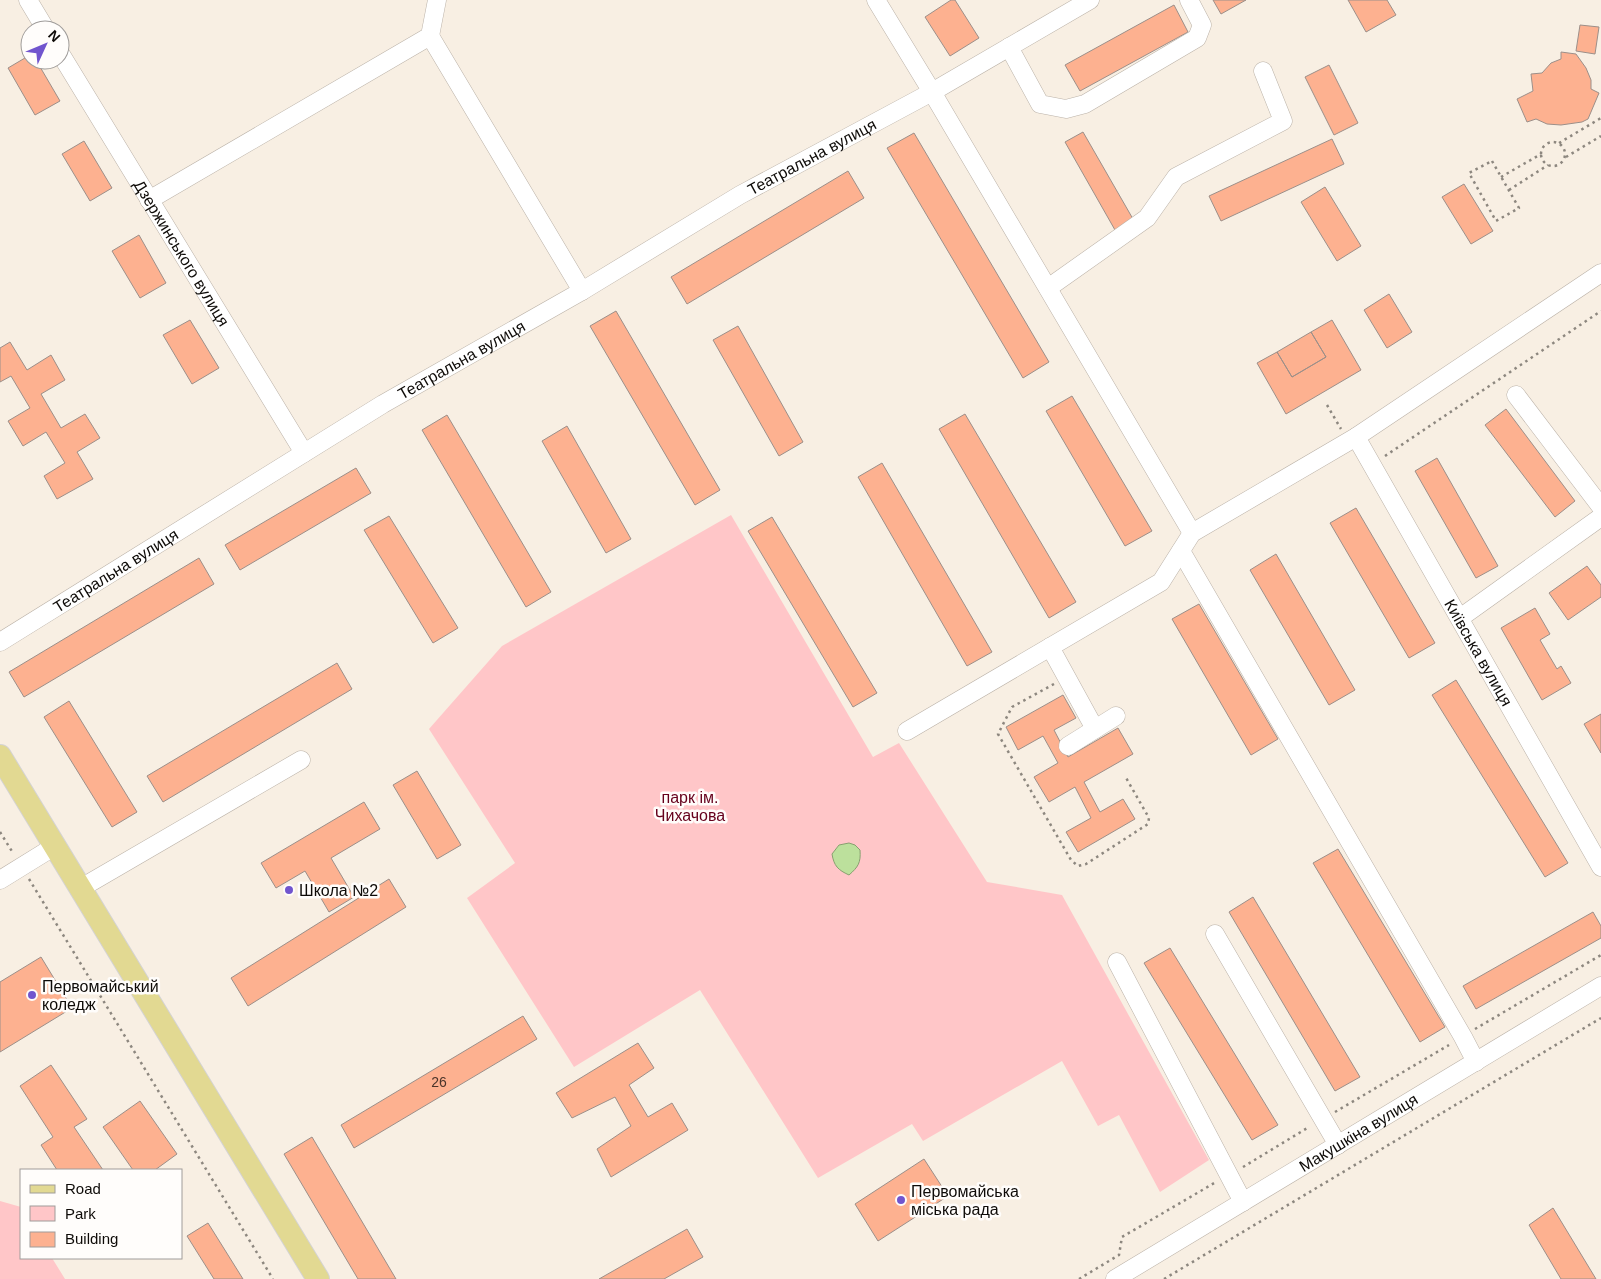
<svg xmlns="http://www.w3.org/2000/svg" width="1601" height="1279" font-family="Helvetica,sans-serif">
  <rect width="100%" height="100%" fill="#f8efe3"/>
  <path fill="#ffc6c8" d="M731 515 873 757 899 743 987 882 1062 895 1209 1160 1160 1192 1119 1115 1098 1126 1062 1061 923 1141 912 1124 818 1178 700 990 574 1067 467 898 515 863 429 729 502 646Z
    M0 1201 21 1207V1258H52L65 1279H0Z"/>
  <path fill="#bce09c" stroke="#88a070" d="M849 843 855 845 860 850C861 863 858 867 849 875 838 870 834 866 832 854L839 845Z"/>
  <path fill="#fdb190" stroke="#9c8f89" d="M951 0H955L979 38 950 56 925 17Z
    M1213 0H1246L1221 14Z
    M1348 0H1387L1396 15 1366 32Z
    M1174 5 1188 32 1080 91 1065 65Z
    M1580 25 1599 27 1595 54 1576 51Z
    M1561 52 1576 54 1586 68 1591 80V89L1599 93 1588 119 1582 122 1561 125 1547 124 1536 119 1527 122 1517 99 1533 91 1531 74 1542 73 1551 63 1561 59Z
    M30 55V60H36L60 101 35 115 8 68Z
    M1329 65 1358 123 1334 135 1305 77Z
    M1083 132 1133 219 1115 230 1065 142Z
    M914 133 1049 362 1023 378 887 148Z
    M1332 139 1344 164 1221 221 1209 196Z
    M84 141 112 188 90 201 62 154Z
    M848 171 864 198 687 304 671 277Z
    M1464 184 1493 231 1471 244 1442 197Z
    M1325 187 1361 246 1337 261 1301 202Z
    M139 235 166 283 140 298 112 251Z
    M1389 294 1412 332 1387 348 1364 310Z
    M616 311 720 490 695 505 590 326Z
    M190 320 219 368 192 384 163 335Z
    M1332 320 1361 370 1286 414 1257 363 1277 352 1292 377 1326 357 1311 332Z
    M738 326 803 442 779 456 713 340Z
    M1311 332 1326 357 1292 377 1277 352Z
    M10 342 27 370 51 355 65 380 41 394 61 428 85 414 100 438 77 452 93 479 57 499 44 476 65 463 46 432 23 446 8 421 30 408 11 376 0 382V348Z
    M1072 396 1152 531 1125 546 1046 411Z
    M1506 409 1575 501 1555 517 1485 425Z
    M965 414 1076 602 1049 618 939 429Z
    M447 415 551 592 526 607 422 430Z
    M567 426 631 539 606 553 542 441Z
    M1437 458 1498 566 1476 578 1415 471Z
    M882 463 992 652 967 666 858 477Z
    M356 468 371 493 240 570 225 545Z
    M1356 508 1435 643 1409 658 1330 523Z
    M389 516 458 628 433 643 364 530Z
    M772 517 877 693 853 707 748 531Z
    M1276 554 1355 690 1329 705 1250 570Z
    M199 558 214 584 24 697 9 672Z
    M1587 566 1601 585V597L1568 620 1549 593Z
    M1199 604 1278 739 1251 755 1172 619Z
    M1535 608 1550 634 1540 640 1557 669 1561 666 1571 683 1542 700 1501 628Z
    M337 663 352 689 163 802 147 776Z
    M1456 680 1568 863 1545 877 1432 695Z
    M1063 695 1076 718 1054 730 1068 757 1118 728 1133 754 1084 782 1100 812 1123 799 1135 819 1078 852 1066 832 1091 818 1075 787 1049 802 1034 777 1058 763 1043 736 1018 750 1006 727Z
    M69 701 137 812 112 827 44 717Z
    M1601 714V753L1584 724Z
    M417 771 461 845 437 859 393 785Z
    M364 802 380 829 331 858 354 897 329 912 305 871 276 888 261 863Z
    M1338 849 1445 1027 1420 1042 1313 863Z
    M389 879 406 907 248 1006 231 978Z
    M1253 897 1360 1077 1335 1091 1229 912Z
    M1593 912 1601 926V938L1476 1009 1463 986Z
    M1170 948 1278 1125 1252 1140 1144 963Z
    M41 957 72 1008 0 1052V982Z
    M523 1016 537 1039 354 1148 341 1125Z
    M638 1043 654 1068 629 1085 648 1117 672 1103 688 1130 611 1177 597 1149 631 1126 615 1097 572 1118 556 1093Z
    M51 1065 87 1119 74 1127 103 1170H57L41 1145 53 1137 20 1086Z
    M140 1101 177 1154 155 1170H133L103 1127Z
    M312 1137 396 1279H358L284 1154Z
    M924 1159 948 1196 878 1241 855 1204Z
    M1553 1208 1596 1279H1561L1529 1225Z
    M208 1223 243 1279H214L187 1236Z
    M687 1229 703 1257 664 1279H599Z"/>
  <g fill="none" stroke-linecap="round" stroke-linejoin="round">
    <defs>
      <g id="minor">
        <path d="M28 0 46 30"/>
        <path d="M876 0 932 92 1192 533"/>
        <path d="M430 36 582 291"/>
        <path d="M1009 47 1040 104 1066 109 1085 104 1197 38 1202 25 1189 0"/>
        <path id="s1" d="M60 53 304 453"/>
        <path d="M149 200 430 36 437 0"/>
        <path d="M1048 288 1147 218 1176 177 1283 121 1263 71"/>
        <path d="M1516 395 1601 507"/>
        <path id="s2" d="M1356 437 1601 867"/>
        <path d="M1181 551 1463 1037 1476 1062"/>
        <path d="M1460 618 1601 517"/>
        <path id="s3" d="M0 642 383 404 582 291 740 195 932 92 1090 0"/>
        <path d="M1050 647 1095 729"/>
        <path d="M907 731 1161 582 1192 533 1356 437 1601 273"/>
        <path d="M1068 746 1116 716"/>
        <path d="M0 880 55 846"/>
        <path d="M81 888 301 760"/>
        <path d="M1215 934 1338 1145"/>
        <path d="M1117 962 1243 1202"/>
        <path id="s4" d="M1115 1279 1601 986"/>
      </g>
      <path id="major" d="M0 756 318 1279"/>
    </defs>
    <use href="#minor" stroke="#bbb2a8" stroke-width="19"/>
    <use href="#major" stroke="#d4d3d3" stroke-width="24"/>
    <path stroke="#8d877f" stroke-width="2.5" stroke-dasharray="2.5 4" stroke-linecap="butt" d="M1541 154a12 12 0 1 1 24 0a12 12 0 1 1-24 0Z
      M1559 143 1601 118
      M1566 157 1601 136
      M1492 161 1519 208 1496 221 1469 173Z
      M1501 177 1541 154
      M1509 190 1548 165
      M1327 405 1341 429
      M1385 456 1601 311
      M1054 684 1012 707 998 734 1071 860 1078 866 1086 864 1148 824 1149 818 1125 776
      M0 832 13 853
      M29 879 273 1279
      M1475 1029 1601 955
      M1335 1112 1449 1045
      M1243 1167 1309 1127
      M1079 1279 1119 1255 1122 1237 1216 1182
      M1164 1279 1601 1018"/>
    <use href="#minor" stroke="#fff" stroke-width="18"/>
    <use href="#major" stroke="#e2d992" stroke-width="22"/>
  </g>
  <g fill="#7155ce" stroke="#fffdfb" stroke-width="2">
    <circle cx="289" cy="890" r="5"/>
    <circle cx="32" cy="995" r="5"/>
    <circle cx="901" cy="1200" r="5"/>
  </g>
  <g text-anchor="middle" stroke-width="5" stroke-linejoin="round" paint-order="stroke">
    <g font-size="14" fill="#4a342a">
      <text x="439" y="1087">26</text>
    </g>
    <g font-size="16" fill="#0e0b08" stroke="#fffdfb">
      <text dy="6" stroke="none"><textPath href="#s3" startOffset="946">Театральна вулиця</textPath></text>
      <text dy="6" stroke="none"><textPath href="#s1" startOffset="234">Дзержинського вулиця</textPath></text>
      <text dy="6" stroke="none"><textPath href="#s3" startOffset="541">Театральна вулиця</textPath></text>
      <text dy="6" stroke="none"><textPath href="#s3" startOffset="136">Театральна вулиця</textPath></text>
      <text dy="6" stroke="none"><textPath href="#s2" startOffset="248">Київська вулиця</textPath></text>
      <text dy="6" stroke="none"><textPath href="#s4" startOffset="284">Макушкіна вулиця</textPath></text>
    </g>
    <g font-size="16" fill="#66001c" stroke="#fffdfb">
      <text x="690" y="803">парк ім.<tspan x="690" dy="18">Чихачова</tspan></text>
    </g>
    <g font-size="16" fill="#0e0b08" stroke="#fffdfb" text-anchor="start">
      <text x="299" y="896">Школа №2</text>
      <text x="42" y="992">Первомайський<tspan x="42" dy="18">коледж</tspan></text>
      <text x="911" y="1197">Первомайська<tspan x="911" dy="18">міська рада</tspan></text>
    </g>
  </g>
  <rect x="20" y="1169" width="162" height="90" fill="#fffdfb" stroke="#9f9c9a"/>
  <rect x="30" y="1185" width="25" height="8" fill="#e2d992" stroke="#9f9c9a"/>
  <text x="65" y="1194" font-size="15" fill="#0e0b08">Road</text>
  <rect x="30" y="1206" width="25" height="15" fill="#ffc6c8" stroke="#9f9c9a"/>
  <text x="65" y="1219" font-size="15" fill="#0e0b08">Park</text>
  <rect x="30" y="1232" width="25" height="15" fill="#fdb190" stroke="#9f9c9a"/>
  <text x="65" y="1244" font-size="15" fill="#0e0b08">Building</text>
  <g transform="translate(45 45) rotate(46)"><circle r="24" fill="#fffdfb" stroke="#9f9c9a"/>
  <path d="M0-4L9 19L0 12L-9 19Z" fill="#7155ce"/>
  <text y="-8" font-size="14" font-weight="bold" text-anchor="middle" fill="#0e0b08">N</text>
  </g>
</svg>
